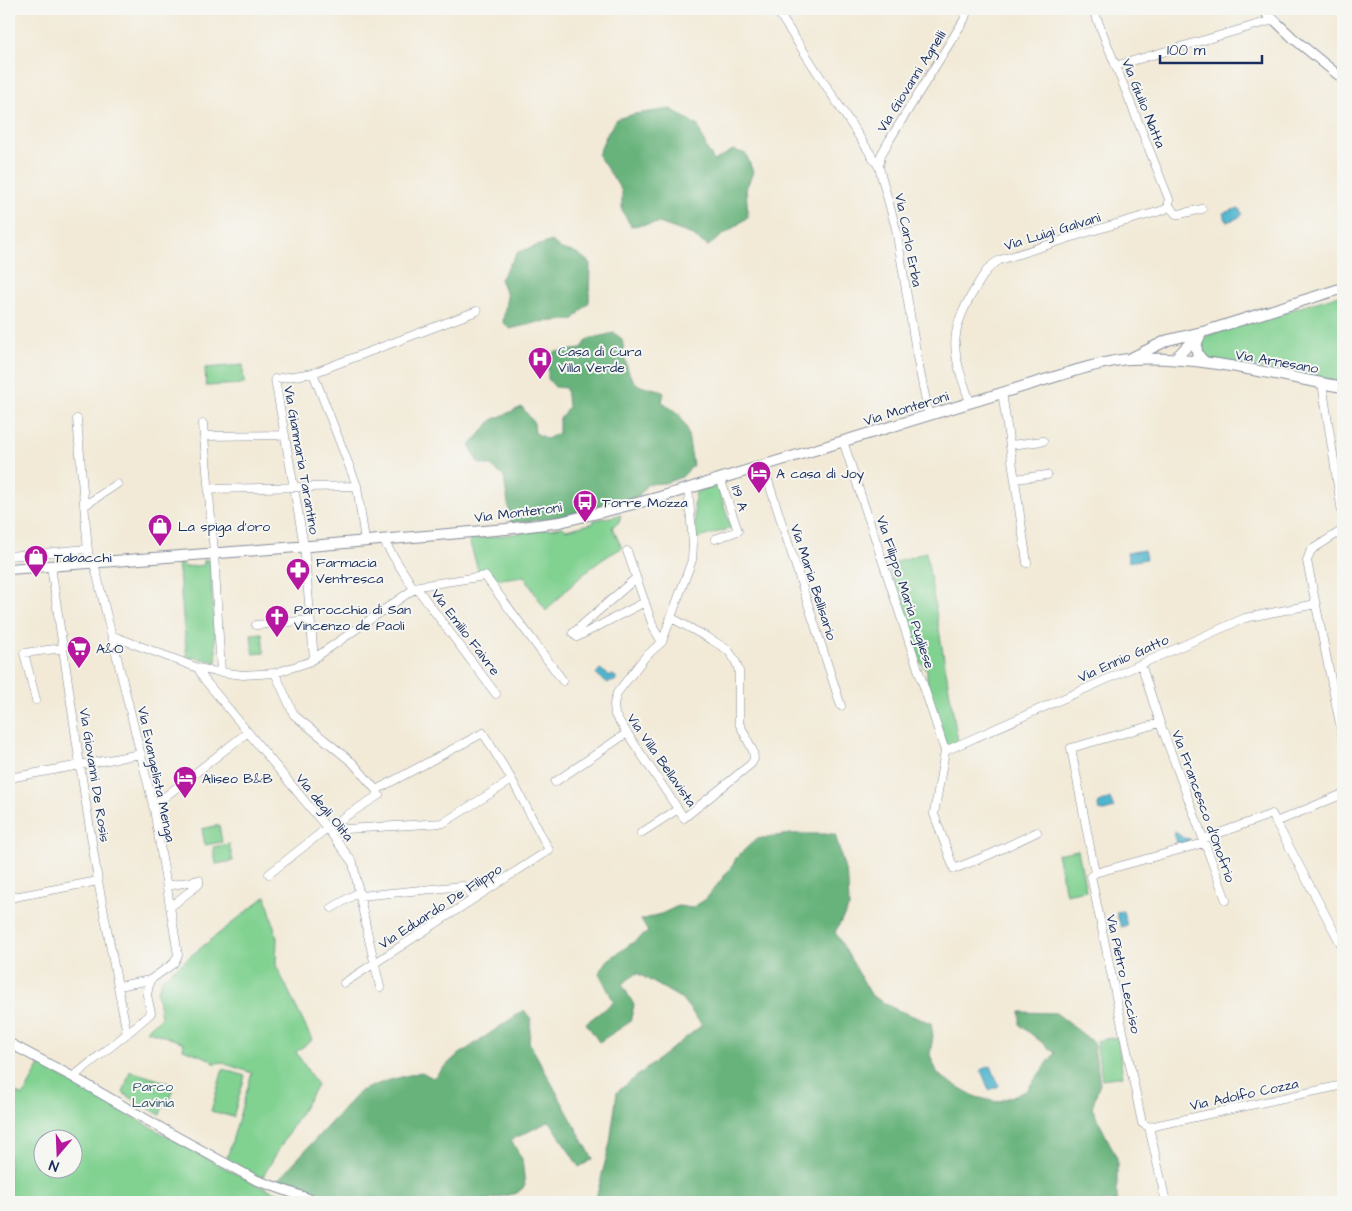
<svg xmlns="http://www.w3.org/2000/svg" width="1352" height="1211" font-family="'Architects Daughter',sans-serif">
  <rect width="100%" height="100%" fill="#f6f6f2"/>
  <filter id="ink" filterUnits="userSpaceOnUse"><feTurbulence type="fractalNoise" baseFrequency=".02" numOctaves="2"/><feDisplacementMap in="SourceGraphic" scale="10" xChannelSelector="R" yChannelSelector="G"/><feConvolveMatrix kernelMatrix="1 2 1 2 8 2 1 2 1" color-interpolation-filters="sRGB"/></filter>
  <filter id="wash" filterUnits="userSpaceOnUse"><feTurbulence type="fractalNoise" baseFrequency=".0096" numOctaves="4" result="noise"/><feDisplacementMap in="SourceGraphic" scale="20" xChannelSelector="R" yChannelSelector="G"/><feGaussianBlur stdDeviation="1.12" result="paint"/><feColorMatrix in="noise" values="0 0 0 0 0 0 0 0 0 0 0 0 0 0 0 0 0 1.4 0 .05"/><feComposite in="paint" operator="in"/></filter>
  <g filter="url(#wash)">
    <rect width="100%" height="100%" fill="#f2ead7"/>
    <path fill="#81d191" stroke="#4e8078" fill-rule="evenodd" d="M1343 294V383L1206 359 1199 345 1201 340 1209 335Z
      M243 365 244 384 206 386 205 368Z
      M716 486H718L731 528 696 539 694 503 696 492Z
      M621 515 619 522 612 527 622 548C592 563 569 587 546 611L524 576 493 580 491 572 479 573 469 540 563 527 566 530 594 523V520Z
      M926 552 958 742 949 746H947L945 743 927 683V670L920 662 906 623 888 565Z
      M204 560H209L210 561 217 667 213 661 191 657 192 661 187 659 178 562H181L184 567 204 565Z
      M262 633 264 653 253 654 251 634Z
      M219 825 222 842 205 845 202 829Z
      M229 844 233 861 216 864 213 847Z
      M1078 850 1086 890 1066 894 1057 854Z
      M266 896 277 938 276 965 312 1040 296 1052 317 1085 262 1178 233 1164 227 1158 252 1073 220 1062 215 1064 210 1059 183 1049 184 1043 146 1030 161 1018 157 992 163 978Z
      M1117 1037 1123 1076 1102 1079 1096 1041Z
      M40 1065 210 1160 257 1185 306 1202H9V1089L23 1096ZM42 1138H72V1168H42Z
      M223 1069 245 1076 233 1117 211 1111Z
      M130 1071 169 1083 171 1090 173 1091 168 1107 163 1106 160 1115 123 1093Z"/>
    <path fill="#68b37b" stroke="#42716c" d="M671 109 698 126 707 149 714 161 733 150 746 154 753 172 746 189 748 217 708 246 690 234 659 223 631 226 622 211V191L598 155 605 138 616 119 635 114Z
      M552 241 561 249 577 253 590 263 589 302 573 320 538 322 510 329 503 322 507 296 500 279 518 252Z
      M614 333 622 339C625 354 625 379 641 386 650 390 656 386 664 393L662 402 679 414 687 429 693 465 682 477 665 483 647 484 638 497 551 519 511 523 504 477 491 466 478 463 470 446 492 420 522 407 534 423 535 433 547 439 559 433V420L568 407 566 388 555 387 548 379V365L554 352 581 349 588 339Z
      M790 834H835L848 881 849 907 835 932 872 996 895 1009 931 1023 933 1036 930 1055 938 1074 951 1083 976 1097 997 1102 1026 1091 1055 1053 1020 1025V1012L1056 1013 1093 1042 1100 1083 1092 1108 1117 1158V1199L1118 1202H595L610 1143 617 1092 702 1025 682 999 637 973 622 984 634 1005 630 1022 599 1042 586 1023 614 1002 599 973 608 960 648 932 641 920 661 914 678 906 692 908 706 899 733 865 736 858 756 839Z
      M524 1010 531 1019 529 1042 593 1159 579 1167 550 1121 511 1140 522 1159 525 1186 517 1193 490 1199 489 1202H326L275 1183 360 1091 386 1081 421 1072 433 1078 454 1058Z"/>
    <path fill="#50b6ce" stroke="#367296" d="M1239 208 1242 214 1240 215V217L1227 222 1223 213Z
      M1144 550 1146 559 1129 562 1127 553Z
      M600 669 610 676 612 675 616 677V680L613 682 611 681 608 683 596 674Z
      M1110 798 1114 808 1104 811 1099 810 1098 806 1099 803Z
      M1175 832 1184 838 1190 839 1189 844 1181 845 1177 844 1176 839 1173 836Z
      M1123 911 1127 925 1121 927 1116 912Z
      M991 1066 999 1086 989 1090 981 1070Z"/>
  </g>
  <g filter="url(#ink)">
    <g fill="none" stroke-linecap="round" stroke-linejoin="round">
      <defs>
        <path id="minor" d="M776 9 879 167 896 229 917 357 929 416
          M1093 9 1169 199V206
          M1115 66 1273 20
          M879 167 881 155 890 139 964 20 968 9
          M313 373 357 486 365 541
          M1322 383 1343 519
          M1002 392 1027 563
          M970 402C953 353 946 336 975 289 982 278 987 266 1000 260L1085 233 1164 210 1169 206 1176 214H1180L1202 209
          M77 419 89 563
          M203 424 214 553 221 672
          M204 436 285 435
          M843 441 945 751 934 814 954 869 991 854 1037 832
          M1010 445 1043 441
          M763 465 841 706
          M1015 479 1047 475
          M209 489 357 486
          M84 506 117 484
          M1343 528 1341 531 1313 549 1310 552 1307 561 1343 739
          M715 539 738 531 720 478
          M627 551 654 629 662 642
          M9 556 88 549
          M94 563 154 809 178 955 174 963 150 980 119 986
          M51 566 80 765 98 881 127 1034
          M636 578 573 633 577 637 645 602
          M414 589 419 586 485 576 563 681
          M414 589 419 591 496 694
          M670 617 710 639 728 650 735 660 739 671V723L753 751 754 759 751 764 684 818 615 715 614 704 617 693 645 657 662 642 692 560 693 544 688 488
          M256 625 310 620
          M113 636 198 668 212 671 243 675 275 673 309 662 414 589 383 540
          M314 659 304 546 275 379 313 373 477 311
          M1141 664 1160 723
          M198 668 204 679 327 828 353 863 367 931 380 987
          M275 673 294 715 353 763 376 790
          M36 700 24 653 63 648
          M945 751 1245 618 1316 604
          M9 778 141 754
          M555 782 627 733
          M1343 794 1276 822 1343 948
          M153 806 248 732
          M327 828 346 829 443 823 512 780
          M641 833 678 809
          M1203 839 1272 814 1276 822
          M1095 873 1204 843
          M269 874 327 828 379 795 376 790 483 733 512 780 549 850 344 983
          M167 886 199 880V884L170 907
          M360 896 463 886 474 898
          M9 898 98 881
          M332 908 359 892
          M73 1077C99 1055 126 1036 151 1013L147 995 150 980
          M1149 1127 1142 1123 1091 876 1095 873 1071 748 1160 723 1226 900
          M1149 1127 1343 1085
          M1149 1127 1166 1202"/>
        <path id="tertiary" d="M1266 12 1293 38 1343 79
          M9 1043 73 1077 168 1132 256 1180 318 1202"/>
        <path id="secondary" d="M1200 336C1194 346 1195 355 1205 362
          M1131 358 1168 340 1206 331 1343 288
          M1174 359C1184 351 1190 341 1201 334
          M9 569 310 546 506 529 560 522 602 512 660 497 1074 371C1092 366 1111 360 1130 359 1200 355 1274 375 1343 387"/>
        <path id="trunk" d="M1267 9 1269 15"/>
      </defs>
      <use href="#minor" stroke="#868c9a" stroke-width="9"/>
      <use href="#tertiary" stroke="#868c9a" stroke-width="11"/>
      <use href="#secondary" stroke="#868c9a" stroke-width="12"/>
      <use href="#trunk" stroke="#868c9a" stroke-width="14"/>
      <use href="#minor" stroke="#fff" stroke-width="8"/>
      <use href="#tertiary" stroke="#fff" stroke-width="9"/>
      <use href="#secondary" stroke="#fff" stroke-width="10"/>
      <use href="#trunk" stroke="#fff" stroke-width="12"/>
    </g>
  </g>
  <defs>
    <symbol id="hospital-pin" viewBox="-11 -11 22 30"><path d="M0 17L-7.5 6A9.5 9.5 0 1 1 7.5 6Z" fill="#b5179e" stroke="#f6f6f2"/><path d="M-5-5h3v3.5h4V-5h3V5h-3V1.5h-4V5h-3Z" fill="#fff"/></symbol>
    <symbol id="hotel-pin" viewBox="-11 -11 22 30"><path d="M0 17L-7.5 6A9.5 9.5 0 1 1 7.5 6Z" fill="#b5179e" stroke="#f6f6f2"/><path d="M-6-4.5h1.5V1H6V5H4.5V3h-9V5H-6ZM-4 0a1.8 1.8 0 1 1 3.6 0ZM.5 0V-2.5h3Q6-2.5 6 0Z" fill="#fff"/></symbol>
    <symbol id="bus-pin" viewBox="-11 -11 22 30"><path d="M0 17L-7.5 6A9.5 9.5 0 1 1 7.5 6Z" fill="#b5179e" stroke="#f6f6f2"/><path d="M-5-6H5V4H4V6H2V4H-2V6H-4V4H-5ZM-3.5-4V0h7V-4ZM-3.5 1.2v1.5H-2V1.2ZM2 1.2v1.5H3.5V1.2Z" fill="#fff"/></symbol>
    <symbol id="shop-pin" viewBox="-11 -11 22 30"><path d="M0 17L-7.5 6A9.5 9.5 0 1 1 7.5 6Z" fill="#b5179e" stroke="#f6f6f2"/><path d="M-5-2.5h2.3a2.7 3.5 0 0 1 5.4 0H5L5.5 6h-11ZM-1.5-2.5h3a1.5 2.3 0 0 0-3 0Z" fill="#fff"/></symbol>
    <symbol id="pharmacy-pin" viewBox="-11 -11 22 30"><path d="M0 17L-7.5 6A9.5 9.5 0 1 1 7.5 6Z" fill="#b5179e" stroke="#f6f6f2"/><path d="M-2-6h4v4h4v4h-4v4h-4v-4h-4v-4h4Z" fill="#fff"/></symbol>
    <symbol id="church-pin" viewBox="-11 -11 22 30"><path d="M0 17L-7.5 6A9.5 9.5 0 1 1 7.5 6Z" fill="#b5179e" stroke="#f6f6f2"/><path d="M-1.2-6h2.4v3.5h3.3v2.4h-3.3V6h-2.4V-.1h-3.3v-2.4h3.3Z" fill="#fff"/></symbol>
    <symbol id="supermarket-pin" viewBox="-11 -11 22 30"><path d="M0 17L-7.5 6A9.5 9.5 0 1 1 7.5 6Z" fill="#b5179e" stroke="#f6f6f2"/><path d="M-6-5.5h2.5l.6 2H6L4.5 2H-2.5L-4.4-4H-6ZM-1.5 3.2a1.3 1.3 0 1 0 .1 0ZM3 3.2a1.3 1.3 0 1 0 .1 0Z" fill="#fff"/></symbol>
  </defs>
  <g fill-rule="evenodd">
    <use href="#hospital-pin" x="526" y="345" width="28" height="38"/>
    <use href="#hotel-pin" x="745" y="459" width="28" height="38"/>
    <use href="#bus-pin" x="571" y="488" width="28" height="38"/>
    <use href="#shop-pin" x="146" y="512" width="28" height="38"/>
    <use href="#shop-pin" x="22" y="543" width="28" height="38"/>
    <use href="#pharmacy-pin" x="284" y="556" width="28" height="38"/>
    <use href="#church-pin" x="263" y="603" width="28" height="38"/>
    <use href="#supermarket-pin" x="65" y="634" width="28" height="38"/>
    <use href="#hotel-pin" x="171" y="764" width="28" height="38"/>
  </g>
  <g text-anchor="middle" stroke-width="4" stroke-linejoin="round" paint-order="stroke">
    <g font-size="14" fill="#1b2f5e" stroke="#f6f6f2">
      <text transform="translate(911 81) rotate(-58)" y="5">Via Giovanni Agnelli</text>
      <text transform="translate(1144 103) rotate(68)" y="5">Via Giulio Natta</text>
      <text transform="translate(1052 231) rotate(-17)" y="5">Via Luigi Galvani</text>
      <text transform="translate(909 240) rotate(79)" y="5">Via Carlo Erba</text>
      <text transform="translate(1277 361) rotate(10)" y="5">Via Arnesano</text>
      <text transform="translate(906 408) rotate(-17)" y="5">Via Monteroni</text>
      <text transform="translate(302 460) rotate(80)" y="5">Via Gianmaria Tarantino</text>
      <text transform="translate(740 498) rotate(72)" y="5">119 A</text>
      <text transform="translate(518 512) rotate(-7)" y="5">Via Monteroni</text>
      <text transform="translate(814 582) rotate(72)" y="5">Via Maria Bellisario</text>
      <text transform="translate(906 592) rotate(72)" y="5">Via Filippo Maria Pugliese</text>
      <text transform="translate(466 632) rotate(53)" y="5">Via Emilio Faivre</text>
      <text transform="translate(1123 658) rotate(-24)" y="5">Via Ennio Gatto</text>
      <text transform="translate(662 760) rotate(55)" y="5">Via Villa Bellavista</text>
      <text transform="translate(157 774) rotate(78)" y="5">Via Evangelista Menga</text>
      <text transform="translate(95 775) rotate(81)" y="5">Via Giovanni De Rosis</text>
      <text transform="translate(1204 806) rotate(70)" y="5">Via Francesco d'Onofrio</text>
      <text transform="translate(325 807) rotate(51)" y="5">Via degli Olita</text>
      <text transform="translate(440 906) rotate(-33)" y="5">Via Eduardo De Filippo</text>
      <text transform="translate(1124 974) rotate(78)" y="5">Via Pietro Lecciso</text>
      <text transform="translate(1244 1094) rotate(-12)" y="5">Via Adolfo Cozza</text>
    </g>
    <g font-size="14" fill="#1b2f5e" stroke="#f6f6f2" text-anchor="start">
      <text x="558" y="356">Casa di Cura<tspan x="558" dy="16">Villa Verde</tspan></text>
      <text x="776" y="478">A casa di Joy</text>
      <text x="602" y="507">Torre Mozza</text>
      <text x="178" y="531">La spiga d'oro</text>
      <text x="54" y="562">Tabacchi</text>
      <text x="316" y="567">Farmacia<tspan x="316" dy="16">Ventresca</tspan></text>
      <text x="294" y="614">Parrocchia di San<tspan x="294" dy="16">Vincenzo de Paoli</tspan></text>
      <text x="96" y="653">A&amp;O</text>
      <text x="202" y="783">Aliseo B&amp;B</text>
    </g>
    <g font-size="14" fill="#34586b" stroke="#f6f6f2">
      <text x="153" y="1091">Parco<tspan x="153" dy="16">Lavinia</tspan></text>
    </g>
  </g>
  <rect width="1352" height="1211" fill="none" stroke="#f6f6f2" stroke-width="30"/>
  <g transform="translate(58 1154) rotate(199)"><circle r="24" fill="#f6f6f2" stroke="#9ea6b7"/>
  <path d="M0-4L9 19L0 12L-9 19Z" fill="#b5179e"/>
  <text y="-8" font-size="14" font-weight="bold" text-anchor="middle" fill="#1b2f5e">N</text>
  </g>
  <path d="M1160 55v8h102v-8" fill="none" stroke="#1b2f5e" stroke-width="2.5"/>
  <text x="1167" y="55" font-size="15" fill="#1b2f5e" stroke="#f6f6f2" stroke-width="4" paint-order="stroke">100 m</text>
</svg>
